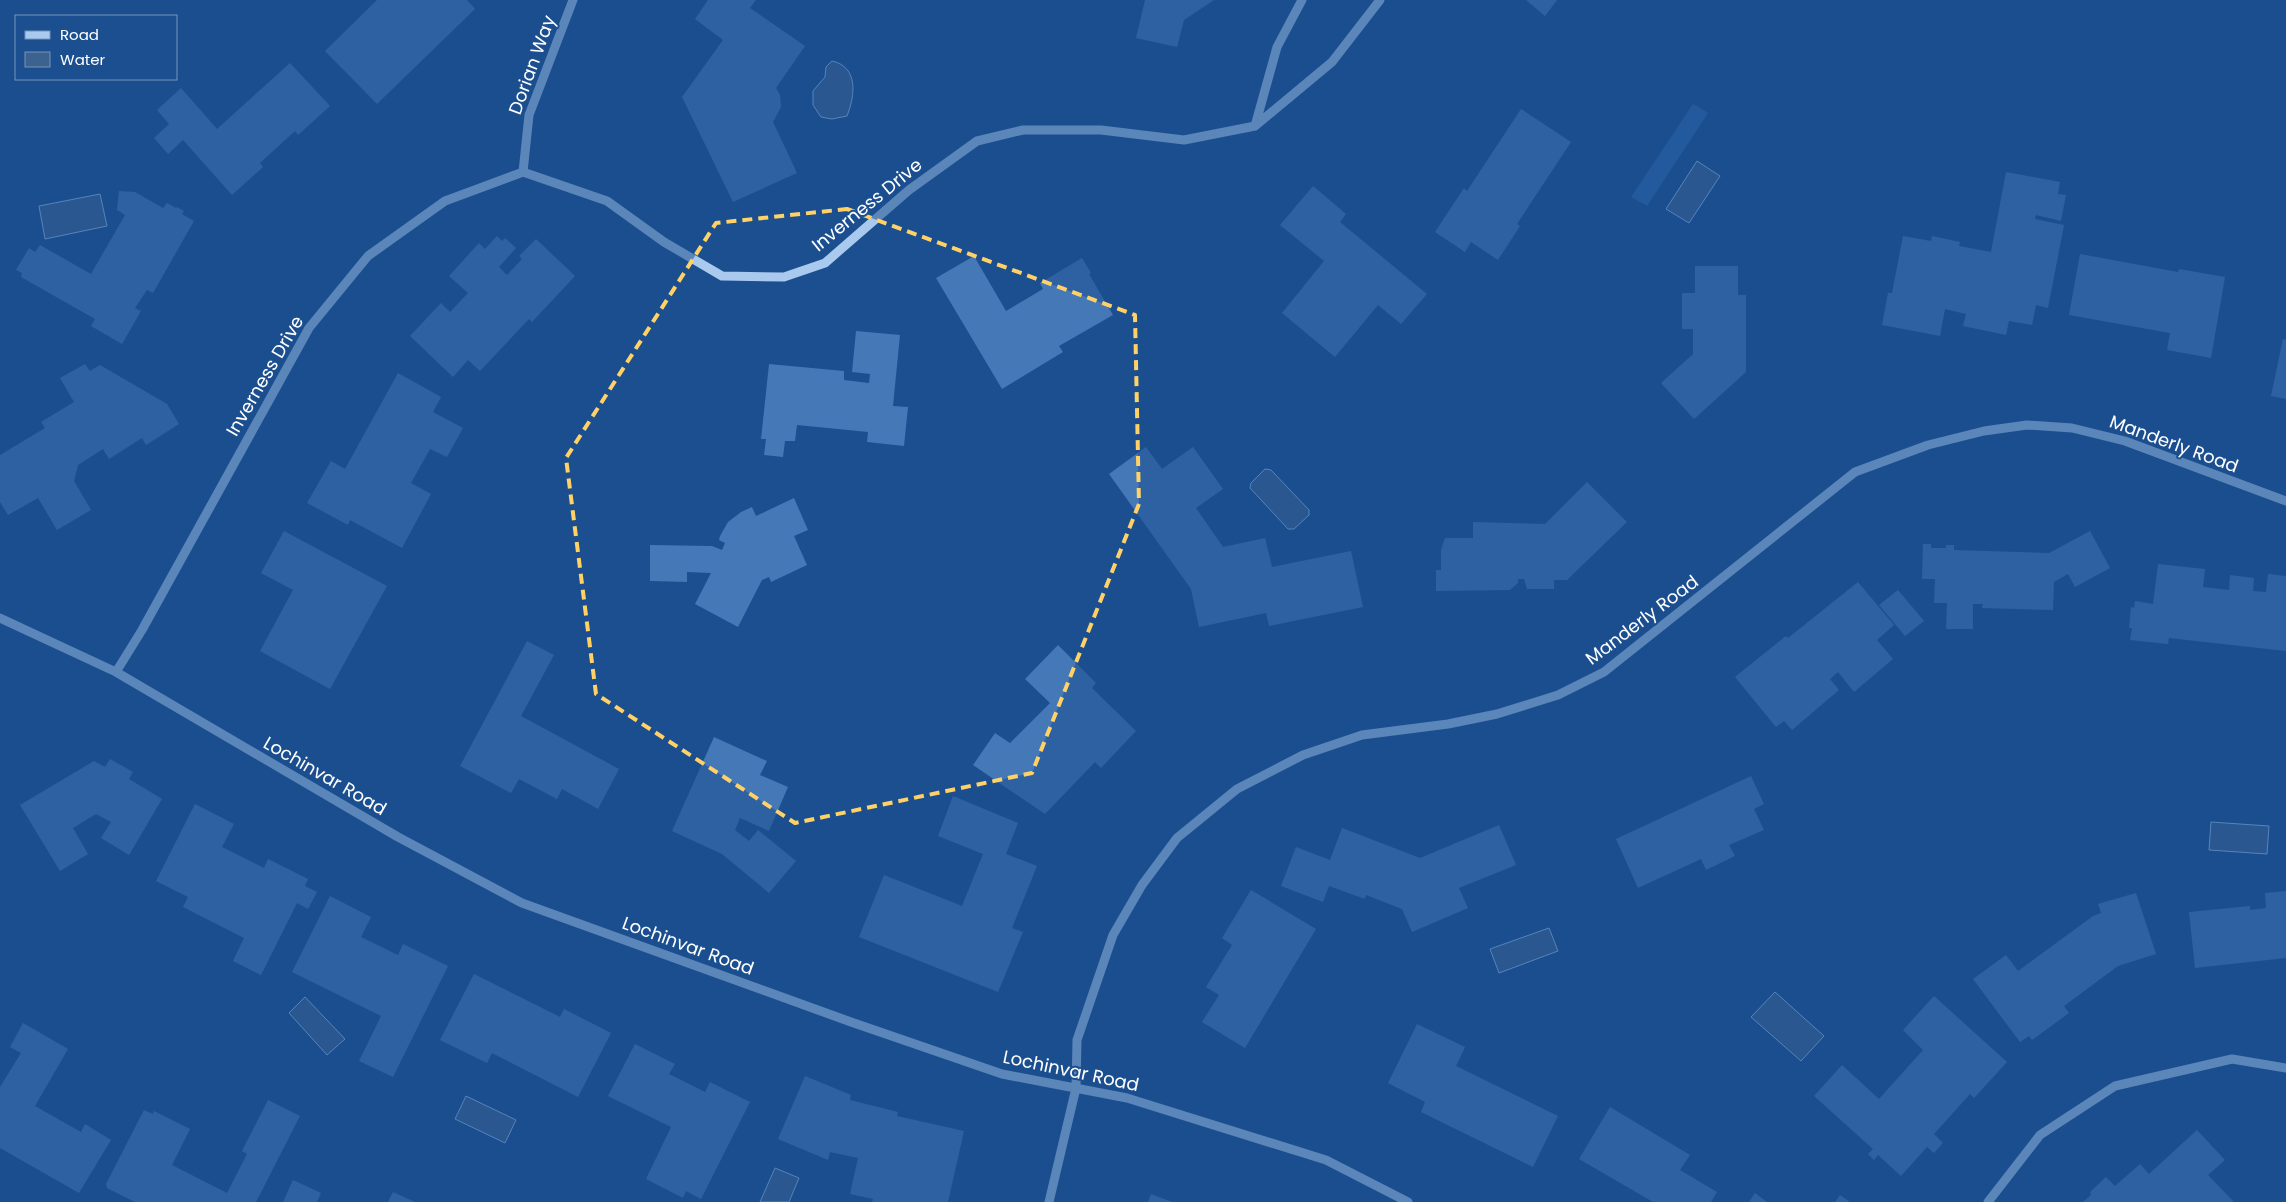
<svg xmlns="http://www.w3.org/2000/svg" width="2286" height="1202" font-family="Poppins,sans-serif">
  <rect width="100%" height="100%" fill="#1b4f8f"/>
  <path fill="#2e69ad" d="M1693 104 1708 113 1647 206 1631 197Z"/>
  <path fill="#3c6290" stroke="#9cc4f0" d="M832 61C859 67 855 96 847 116L832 119 821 117 813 105V91L825 77 826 67Z
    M1697 161 1720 176 1689 223 1666 209Z
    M100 194 107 226 45 239 39 206Z
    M1265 469 1271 470 1309 510V515L1294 529H1288L1250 488 1251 483Z
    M2211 822 2269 826 2267 854 2209 850Z
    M1549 928 1558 951 1499 973 1490 949Z
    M1775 992 1824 1036 1801 1061 1751 1017Z
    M305 997 345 1039 327 1055 289 1013Z
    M466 1096 516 1120 505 1143 455 1119Z
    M775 1168 799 1178 789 1202H760Z"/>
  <path fill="#4478b7" d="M377 0H467L475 9 377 104 325 51Z
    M708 0H756L750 8 805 46 776 88 780 95 781 107 773 122 797 173 733 202 682 97 723 40 695 19Z
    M1145 0H1214L1184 20 1177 47 1136 38Z
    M1526 0H1557L1545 16Z
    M290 63 330 106 298 135 295 131 260 163 263 167 232 195 183 140 168 154 154 138 169 124 157 110 181 88 217 129Z
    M1521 109 1571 142 1517 224 1520 226 1498 260 1471 242 1465 252 1435 232 1464 188 1467 191Z
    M2006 172 2060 182 2058 194 2066 195 2061 221 2036 215 2035 219 2064 225 2048 308 2036 305 2032 325 2009 321 2006 335 1963 326 1966 314 1945 309 1940 336 1882 325 1888 293H1892L1903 236 1931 241 1932 236 1960 242 1959 246 1991 252Z
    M1313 186 1346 214 1340 222 1427 294 1401 324 1378 305 1335 357 1282 313 1324 261 1280 225Z
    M119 191 135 192 163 208 167 203 176 208 177 207 184 211 182 214 194 221 153 293 147 290 135 308 141 311 122 344 91 326 95 319 21 277 22 273 16 270 29 248 35 252 40 245 91 274 125 215 117 210Z
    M497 236 502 241 505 238 516 248 499 267 507 275 522 259 519 256 536 239 575 276 532 322 529 319 480 371 468 360 453 377 410 336 441 303 450 312 468 293 449 276 479 243 485 249Z
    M2080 254 2178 272 2179 269 2225 277 2211 358 2167 350 2170 333 2069 315Z
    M974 256 1006 311 1043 289 1040 283 1082 258 1091 273 1089 274 1113 315 1059 346 1063 352 1002 389 936 278Z
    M1695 266H1738V295H1746V372L1694 419 1661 383 1693 354V329H1682V293H1695Z
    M856 331 900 335 893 406 908 407 904 446 867 442 868 432 797 425 795 441H785L783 457 764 455 766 439H761L769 364 844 371V380L869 383 870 374 852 372Z
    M2283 339 2286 340V399L2271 396Z
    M85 364 90 371 100 365 167 404 179 424 146 445 142 438 109 459 103 449 78 465 74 481 91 510 57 530 38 498 8 515 0 502V455L45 428 41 422 74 402 60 378Z
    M398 373 441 397 433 412 463 428 447 457 430 449 411 483 431 494 402 548 350 520 348 525 307 503 331 461 345 469Z
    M1146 447 1162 469 1193 447 1223 489 1196 508 1223 547 1265 538 1272 567 1351 551 1363 607 1269 626 1266 613 1199 627 1191 589 1109 474Z
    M1587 482 1627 522 1567 580H1554V589H1527L1524 579H1518V583L1510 590 1436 591V570H1441V550L1445 538H1473V522L1545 524Z
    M794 498 808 530 794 536 807 565 771 582 769 577 762 580 738 627 695 604 711 573 687 572V582L650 581V545L712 546 722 550 725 543 719 540 720 536 728 522 741 512 752 507 756 516Z
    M284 531 387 586 330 689 260 651 293 590 261 573Z
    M2090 531 2110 568 2075 587 2068 574 2054 582 2053 610 1982 608 1983 604H1973V629H1946L1947 603H1934L1935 579H1922L1923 544H1931V548H1946V545H1954V550L2049 553Z
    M2158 564 2205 569 2203 587 2229 590 2230 575 2254 578 2253 591 2266 592 2268 574 2286 576V651L2169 638 2168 644 2130 640 2132 628H2129L2131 607 2134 608 2135 601 2153 604Z
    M1858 582 1894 625 1877 640 1893 659 1854 692 1838 672 1830 679 1839 690 1792 730 1784 721 1776 727 1735 677 1786 636 1788 638Z
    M1898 590 1924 621 1905 636 1879 605Z
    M527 641 554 655 521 716 619 769 598 809 562 789 557 799 519 779 511 793 460 766Z
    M1058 645 1096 683 1092 688 1136 731 1101 768 1095 762 1045 814 973 765 995 733 1010 743 1050 703 1025 679Z
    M714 737 767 761 760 775 788 787 769 831 740 818 735 830 749 841 758 830 796 861 769 893 722 854 672 831Z
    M110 759 133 772 129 779 162 799 129 855 101 838 111 822 96 814 73 828 88 854 60 871 20 805 94 761 105 767Z
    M1751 776 1764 804 1754 809 1764 830 1729 845 1735 856 1706 870 1701 859 1638 888 1616 839Z
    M953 796 1018 823 1006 854 1037 866 1012 928 1023 932 998 992 859 937 884 875 962 906 983 854 938 836Z
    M195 804 234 824 222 847 264 868 268 859 308 879 305 886 317 892 308 909 297 903 261 975 233 961 244 938 183 907 188 897 156 881Z
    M1499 825 1516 865 1459 888 1468 908 1412 932 1402 909 1366 895 1365 899 1329 886 1323 902 1281 886 1296 847 1330 860 1342 828 1420 858Z
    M1251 890 1316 929 1245 1048 1202 1022 1219 995 1206 987 1232 945 1222 938Z
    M2286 891V958L2195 968 2189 912 2250 906V910L2266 908 2265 893Z
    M2136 893 2156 954 2118 966 2064 1006 2069 1013 2032 1040 2029 1036 2020 1042 1973 979 2006 955 2018 971 2093 916 2101 913 2098 904Z
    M330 896 371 917 361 937 398 955 403 944 448 966 393 1077 359 1061 381 1016 292 972Z
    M474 974 560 1017 564 1009 611 1033 578 1097 492 1053 487 1063 440 1040Z
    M1934 996 2007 1062 1974 1098 1970 1094 1934 1134 1943 1143 1934 1153 1927 1147 1901 1176 1878 1155 1874 1160 1868 1154 1873 1149 1814 1096 1842 1065 1879 1099 1923 1050 1903 1030Z
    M23 1023 68 1049 35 1106 81 1132 85 1124 111 1140 79 1193 0 1148V1087L21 1053 10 1047Z
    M1417 1024 1465 1047 1456 1066 1558 1116 1533 1167 1421 1112 1425 1102 1388 1083Z
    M635 1044 675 1064 669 1074 705 1092 710 1082 750 1102 701 1199 686 1191 683 1198 646 1179 671 1127 608 1096Z
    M805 1076 851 1095 850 1100 898 1112 897 1116 964 1131 948 1202H872L873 1199 850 1194 858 1158 830 1152 828 1160 778 1139Z
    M268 1100 300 1116 256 1202H135L107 1188 106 1184 144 1110 153 1114 154 1111 190 1129 172 1165 227 1193 247 1154 242 1151Z
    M1610 1107 1690 1155 1680 1170 1717 1192 1711 1202H1653L1579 1159Z
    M2197 1130 2225 1160 2208 1175 2234 1202H2083L2091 1195 2090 1192 2106 1177 2115 1186 2140 1164 2149 1174Z
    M293 1180 321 1193 317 1202H283Z
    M393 1192 415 1202H388Z
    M1755 1193 1767 1202H1749Z
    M1151 1194 1172 1202H1148Z
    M1840 1195 1850 1202H1835Z"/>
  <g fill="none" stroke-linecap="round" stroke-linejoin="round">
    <path stroke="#a9c9ee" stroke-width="9" d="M1255 126 1277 47 1302 0
      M523 172 529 115 573 0
      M0 618 116 672 398 837 522 903 851 1022 1002 1074 1127 1098 1326 1160 1408 1202
      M116 672 142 630 309 328 368 256 445 201 523 172 607 201 664 242 722 276 784 277 825 263 909 190 977 141 1023 130H1101L1184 140 1255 126 1332 62 1380 0
      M1049 1202 1076 1088 1077 1040 1113 935 1142 885 1177 838 1237 789 1303 755 1362 735 1448 724 1497 714 1558 695 1604 672 1855 472 1928 445 1984 431 2027 425 2072 428 2125 441 2286 501
      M1988 1202 2040 1135 2115 1086 2232 1059 2286 1068"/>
  </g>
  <path d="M0 0H2286V1202H0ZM847 209 1135 315 1139 504 1032 773 795 823 596 694 566 458 716 223Z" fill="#1b4f8f" fill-opacity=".55" fill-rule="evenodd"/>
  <path fill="none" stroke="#ffd166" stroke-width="4" stroke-dasharray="10 6" stroke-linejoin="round" d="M847 209 1135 315 1139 504 1032 773 795 823 596 694 566 458 716 223Z"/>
  <g text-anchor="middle" stroke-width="4" stroke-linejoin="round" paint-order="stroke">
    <g font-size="18" fill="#fff" stroke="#1b4f8f">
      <text transform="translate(532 65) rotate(-70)" y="6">Dorian Way</text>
      <text transform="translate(867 205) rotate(-39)" y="6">Inverness Drive</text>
      <text transform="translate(265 376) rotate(-60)" y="6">Inverness Drive</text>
      <text transform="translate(2174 444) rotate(20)" y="6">Manderly Road</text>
      <text transform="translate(1642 620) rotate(-37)" y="6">Manderly Road</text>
      <text transform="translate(325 776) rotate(30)" y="6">Lochinvar Road</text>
      <text transform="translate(688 946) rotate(20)" y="6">Lochinvar Road</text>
      <text transform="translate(1071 1071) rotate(12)" y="6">Lochinvar Road</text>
    </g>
  </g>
  <rect x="15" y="15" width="162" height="65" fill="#1b4f8f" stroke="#7695bc"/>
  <rect x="25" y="31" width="25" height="8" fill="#a9c9ee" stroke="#7695bc"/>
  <text x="60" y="40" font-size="15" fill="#ffffff">Road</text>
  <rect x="25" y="52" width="25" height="15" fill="#3c6290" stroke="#7695bc"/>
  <text x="60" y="65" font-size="15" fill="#ffffff">Water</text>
</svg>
